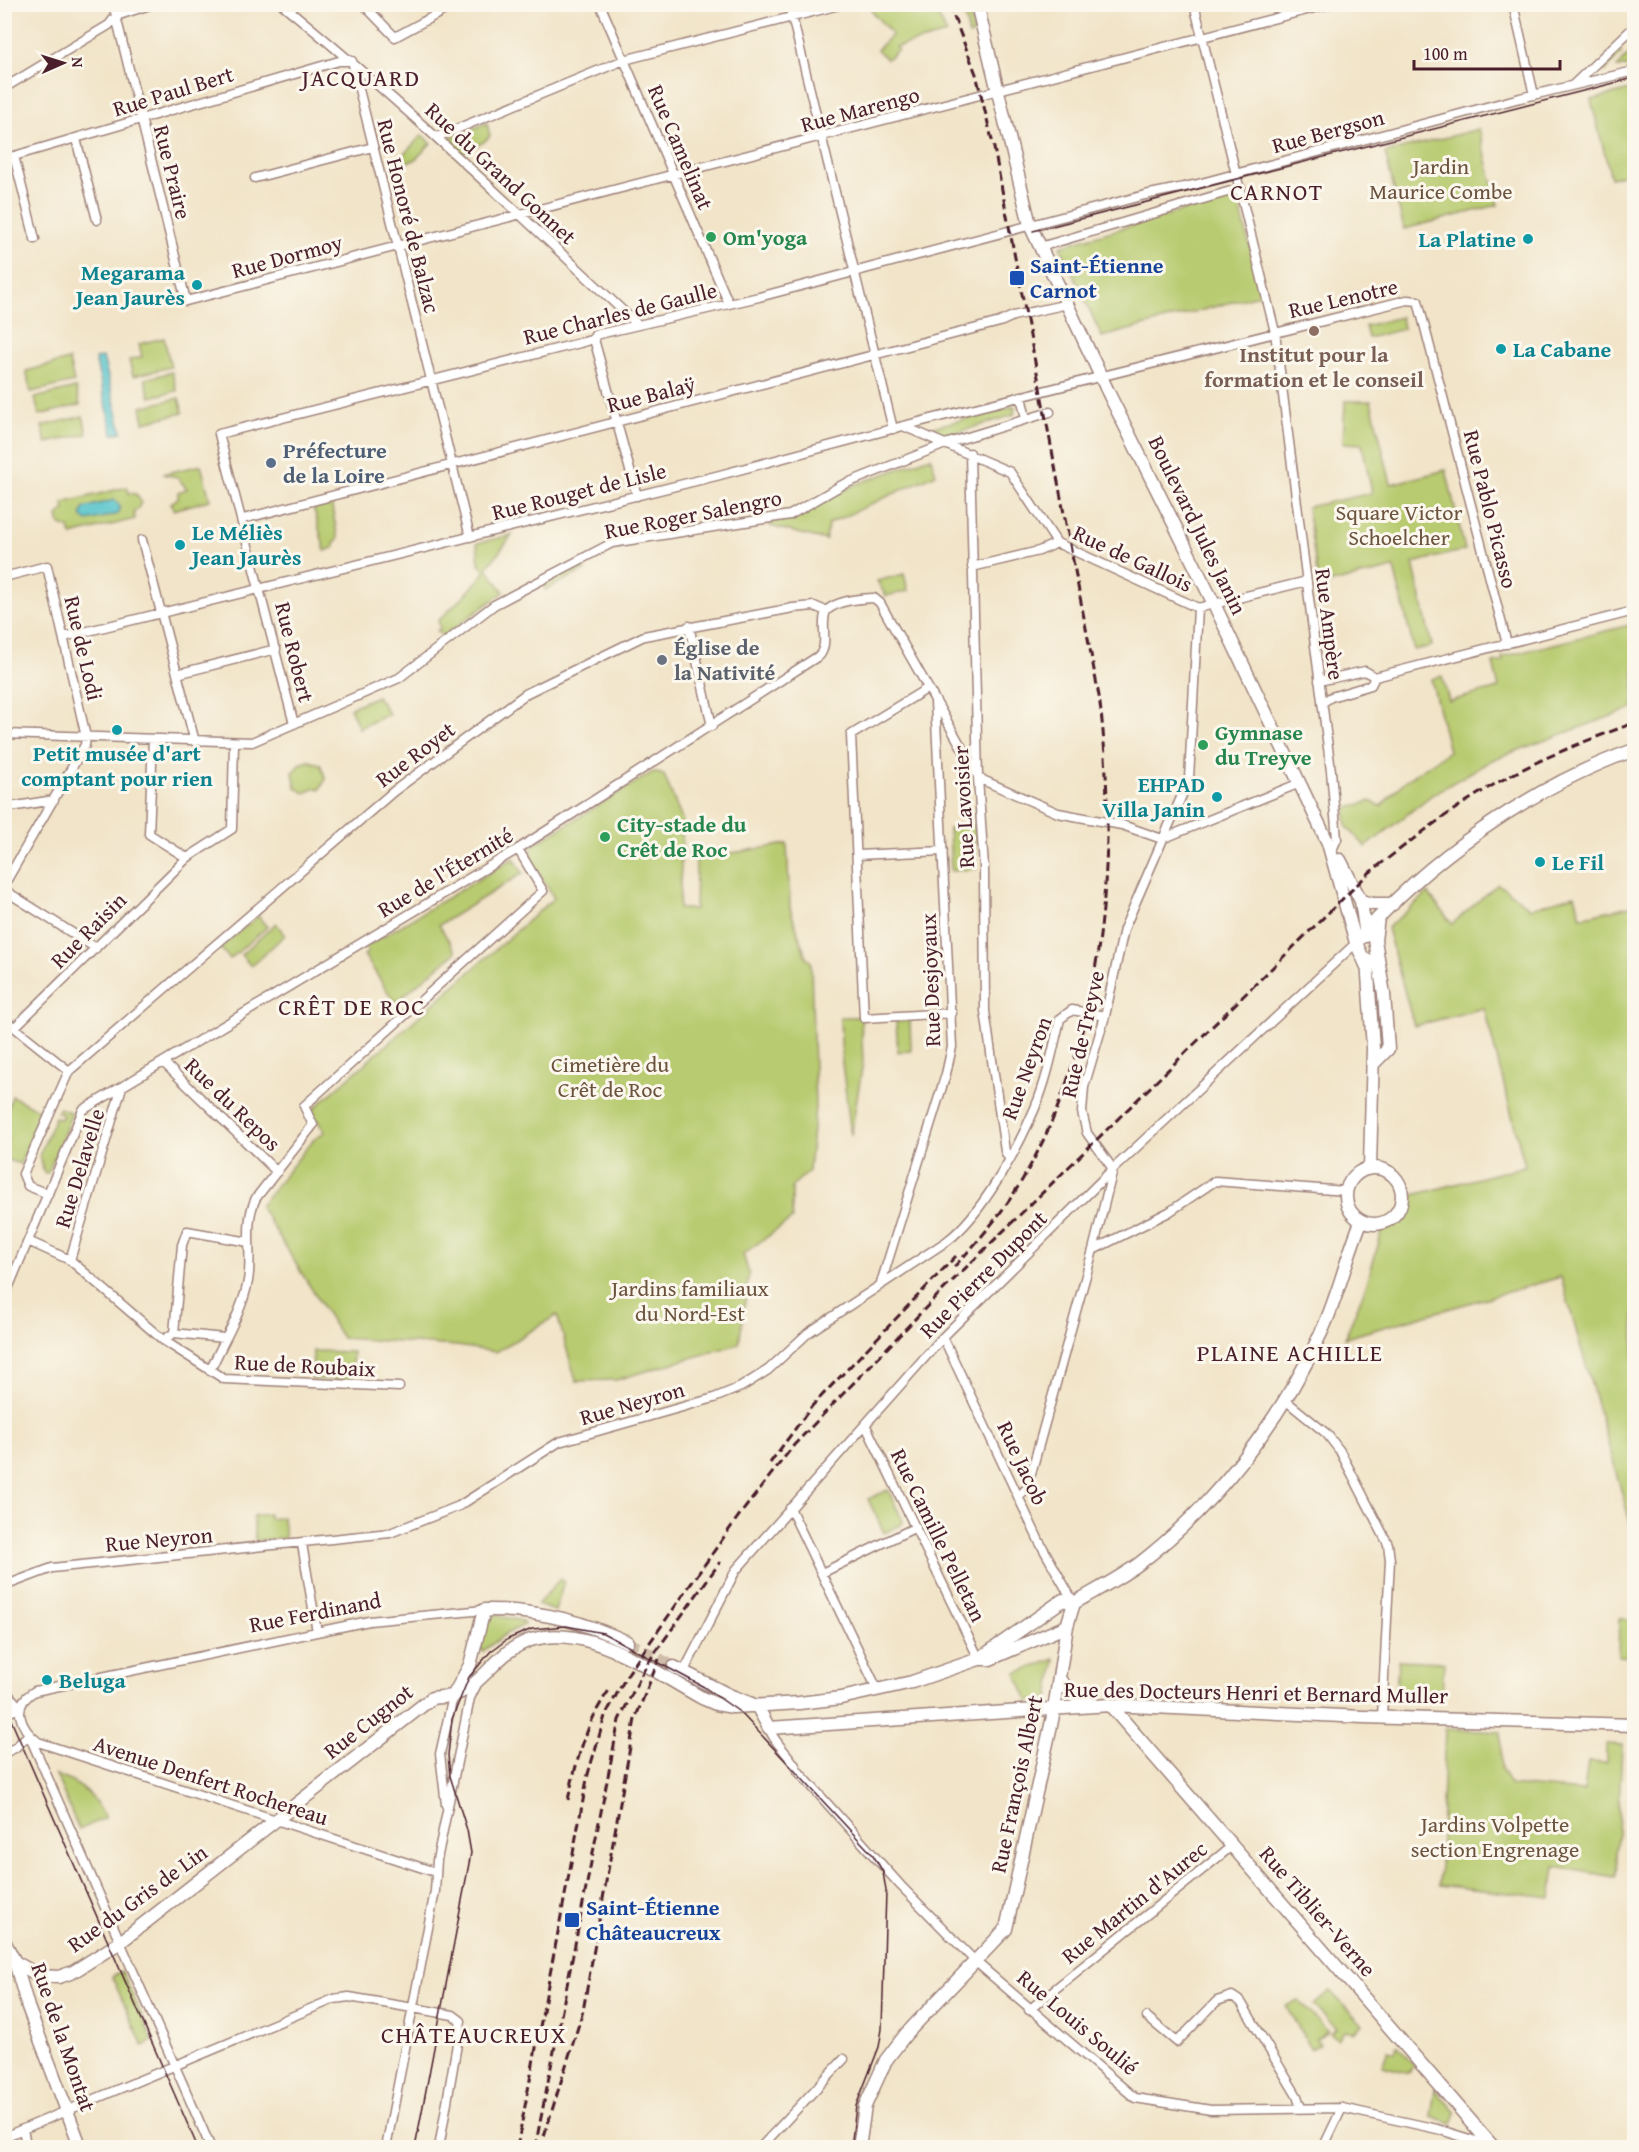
<svg xmlns="http://www.w3.org/2000/svg" width="1639" height="2152" font-family="'Gentium Book Plus',serif">
  <rect width="100%" height="100%" fill="#fbf7ec"/>
  <filter id="ink" filterUnits="userSpaceOnUse"><feTurbulence type="fractalNoise" baseFrequency=".0167" numOctaves="2"/><feDisplacementMap in="SourceGraphic" scale="12" xChannelSelector="R" yChannelSelector="G"/><feConvolveMatrix kernelMatrix="1 2 1 2 8 2 1 2 1" color-interpolation-filters="sRGB"/></filter>
  <filter id="wash" filterUnits="userSpaceOnUse"><feTurbulence type="fractalNoise" baseFrequency=".008" numOctaves="4" result="noise"/><feDisplacementMap in="SourceGraphic" scale="24" xChannelSelector="R" yChannelSelector="G"/><feGaussianBlur stdDeviation="1.35" result="paint"/><feColorMatrix in="noise" values="0 0 0 0 0 0 0 0 0 0 0 0 0 0 0 0 0 1.4 0 .05"/><feComposite in="paint" operator="in"/></filter>
  <g filter="url(#wash)">
    <rect width="100%" height="100%" fill="#f1e4c8"/>
    <path fill="#b8cb6f" stroke="#81754d" stroke-width="1.5" fill-rule="evenodd" d="M870 5H933L947 34 896 47 898 50 887 59 877 50 892 34 872 12Z
      M962 5H968L974 34 969 35Z
      M1634 49V65L1617 68V67Z
      M1617 52H1622L1606 71 1597 70Z
      M1634 89V172L1611 178 1591 100Z
      M487 123 490 136 484 142 462 153 450 141V137Z
      M1479 129 1498 205 1404 229 1385 153Z
      M422 135 431 143 415 160 406 162 401 157Z
      M1237 195 1262 294 1102 337 1060 246Z
      M1401 317 1403 329 1368 338 1365 326Z
      M164 338 171 367 133 376 129 360 142 357 139 344Z
      M69 360 74 382 31 392 26 371Z
      M172 372 177 391 150 397 145 379Z
      M76 388 80 405 39 415 35 398Z
      M179 398 183 413 144 422 141 407Z
      M1345 401H1371L1391 484 1446 470 1465 550 1413 563 1432 646 1414 650 1394 568 1319 586 1307 507 1372 493 1362 444 1343 443Z
      M1015 406 1014 415 946 436 925 429Z
      M83 416 87 434 46 443 42 426Z
      M931 457 936 474 828 524 826 540 770 526 769 523 791 519 854 485Z
      M201 465 210 500 173 510 171 503 178 498V492L187 489 177 477 163 474Z
      M127 487 129 493 136 494 141 502 138 509 134 512 135 519 71 535 69 528 60 525 58 516 65 509 63 503ZM117 502 120 507 117 512 82 511Z
      M331 502 338 539 334 543 335 547 325 551 313 506Z
      M512 535 487 568 504 592 443 636 437 631 440 628 438 621 467 593 485 572 479 563 477 543Z
      M583 565 585 570 545 590 543 585Z
      M904 574 908 591 886 596 877 581Z
      M1634 624V708L1494 759 1433 794 1366 847 1347 827 1345 809 1370 801 1381 806 1404 782 1449 751 1431 679 1442 676 1449 701 1499 688 1493 663 1503 661 1502 657Z
      M377 696 389 714 359 728 350 708Z
      M309 761 320 764 326 779 320 789 316 788 305 793 296 788 293 773 299 764Z
      M653 772 664 775 683 822 679 909H695L696 859 787 844 790 908 806 957 811 962 815 1108 809 1171 792 1186V1219L743 1254 749 1274 739 1344 616 1380 576 1381 557 1315 496 1352 457 1346 342 1338 260 1206 313 1140 325 1132 311 1111 554 898 532 862 530 857 533 845Z
      M957 824 975 826 976 869 951 871 949 829H955Z
      M514 858 523 873 439 925 456 952 395 1003 364 955 368 952 365 947Z
      M1498 884 1531 908 1575 895 1581 917 1634 905V1536L1561 1277 1345 1338 1367 1283 1383 1228 1400 1213 1406 1197 1525 1166 1484 1008 1414 1026 1387 928 1428 893 1452 924Z
      M258 916 267 927 230 959 220 948Z
      M276 923 285 935 251 966 241 955Z
      M840 1017H861L863 1062 851 1135 842 1063Z
      M910 1021 911 1051 898 1052 896 1022Z
      M12 1096 42 1112 20 1164 5 1159V1118Z
      M59 1108 72 1113 48 1173H44L39 1156 55 1117 61 1119 63 1115 57 1112Z
      M313 1351 353 1352 351 1380 312 1379Z
      M888 1490 903 1521 901 1525 884 1533 868 1499Z
      M269 1514V1519L283 1517 285 1538 255 1541 253 1516Z
      M560 1579 564 1582 555 1611 537 1605Z
      M495 1615 522 1621 524 1625 506 1634 483 1651 480 1648 486 1623Z
      M1619 1619H1634V1657L1618 1656Z
      M1055 1659 1049 1699 1028 1701 1016 1673Z
      M1398 1660 1444 1662 1442 1696 1396 1694Z
      M1445 1729 1501 1732V1769L1510 1785 1584 1791 1588 1762 1606 1763V1744L1622 1745 1616 1877 1555 1867 1551 1898 1439 1885Z
      M56 1775C80 1784 94 1794 105 1818L79 1830Z
      M122 1971 153 2041 143 2046 112 1977Z
      M1330 1991 1363 2025 1353 2032 1345 2030 1338 2039 1330 2033 1336 2028 1314 2005Z
      M1298 2000 1328 2031 1317 2038 1320 2044 1311 2049 1286 2006Z
      M1397 2045 1414 2064 1409 2073 1382 2066 1388 2051 1395 2053Z
      M1435 2089 1456 2113 1452 2123 1431 2116Z"/>
    <path fill="#57c4cb" stroke="#50727b" stroke-width="1.5" d="M103 357 122 432 113 434 95 359Z
      M114 500 120 505 118 514 87 521 81 516 84 508Z"/>
  </g>
  <g filter="url(#ink)">
    <g fill="none" stroke-linecap="round" stroke-linejoin="round">
      <path stroke="#d0bda9" stroke-width="12" stroke-dasharray="12 6" stroke-linecap="butt" d="M627 1642 674 1667"/>
      <defs>
        <path id="street" d="M113 4 186 301 1330 4
          M282 4C406 105 520 215 637 324
          M363 4 395 37 456 4
          M600 4 729 304
          M789 4 893 429
          M1194 4 1275 332 1331 771 1337 839 1333 848
          M1513 4 1534 95
          M352 61 470 537
          M1573 85 1634 27
          M4 88 109 25 116 16 153 4
          M437 137 624 60 843 4
          M76 139 97 220
          M14 156 35 239
          M4 159 339 61H351
          M255 178 373 147
          M1040 247 1241 188
          M594 339 637 496
          M1021 396 1026 419
          M903 426 1010 472 1057 543 1198 608 1307 581
          M970 453 978 778 984 868 985 1011 1005 1151 1008 1157
          M243 519 1000 322 1013 316 1068 304
          M142 540 195 742
          M972 567 1039 551 1057 543
          M4 577 47 566 86 737 85 745 4 885
          M826 611C838 600 858 599 874 598L880 603 978 776
          M689 626 712 726
          M64 637 716 476 903 426 1407 300 1418 301 1507 644
          M177 674 276 649
          M1319 681 1365 671 1375 677 1634 611
          M928 688 851 735 864 1018 952 1013
          M1322 703 1331 697 1371 685 1375 677
          M294 724 219 434 580 343 594 339 595 335 759 297 1145 195 1194 185 1520 98 1634 71
          M4 734 252 742 399 678 494 605 612 543 790 515 842 485 948 443 1050 412
          M153 740 149 834 187 858
          M978 778 1058 813 1122 825 1162 839
          M4 808 54 800
          M1162 839 1300 783
          M857 855 943 851
          M4 890 96 948
          M4 1019 69 1071
          M15 1027 187 858 232 829 234 743
          M163 1062 277 1172
          M48 1194 28 1186 23 1174 69 1071 394 791 527 693 644 636 793 608 814 606 826 611
          M28 1241 70 1260 163 1340 224 1379 399 1387
          M1093 1250 1169 1212 1215 1181 1346 1191
          M70 1260 122 1087
          M881 1283 946 1074 952 1047 935 701
          M4 1298 83 1110 518 849 820 655C829 643 820 625 826 611
          M174 1333 224 1338
          M943 1337 1039 1541 1074 1603
          M163 1340 174 1333 182 1245 187 1231 249 1242
          M210 1371C223 1341 242 1313 248 1281 253 1253 243 1224 256 1198L313 1125 304 1106 543 891 518 849
          M1285 1400 1327 1434 1340 1451 1388 1544 1390 1560 1382 1717
          M866 1426 979 1659
          M1019 1496 1027 1488 1093 1250 1113 1169 1087 1133 1082 1112 1084 1087 1105 1016 1124 929 1189 779 1198 608
          M790 1508 878 1691
          M302 1544 317 1632
          M822 1573 916 1527
          M4 1586 52 1568 390 1533 459 1506 559 1442 714 1398 741 1387 768 1370 808 1333 947 1241C982 1215 1018 1148 1035 1108 1047 1080 1053 1049 1060 1019L1072 1010 1105 1016
          M684 1671 736 1570 943 1337 1113 1169 1356 943
          M4 1689 20 1708
          M4 1714 20 1708
          M769 1728C774 1744 791 1755 798 1771L901 1886 976 1962 1135 2098 1211 2110 1342 2108 1437 2129 1492 2146
          M29 1735 211 2148
          M4 1753 15 1748 28 1735
          M446 1805 440 1754 453 1696
          M435 1872 38 1742C20 1728 10 1705 35 1691L369 1621 484 1610
          M1029 2010 1233 1845
          M1147 2017 1177 2042 1217 2001 1232 1996 1241 2002 1297 2096 1301 2108
          M23 2130 27 2148
          M4 2137 334 1999 349 1997 453 2015 461 2021 439 2148
          M386 2148 435 1891 437 1860 470 1698 477 1684
          M760 2148 844 2059
          M1323 2148 1342 2108"/>
        <path id="secondary" d="M977 4 1030 225 1110 396 1215 606 1328 843 1356 943 1367 967
          M1340 860 1361 901 1366 936
          M1361 901 1374 904H1393
          M1356 943C1425 860 1533 786 1634 750
          M1367 960 1373 1048 1370 1168
          M1373 1064 1388 1049 1384 994 1375 940 1378 918
          M1346 1196a28 28 0 1 1 56 0a28 28 0 1 1-56 0Z
          M982 1659H990L1067 1626
          M674 1667 729 1695 752 1704
          M1059 1679 1073 1695 1093 1704
          M453 1696 470 1665 484 1610C534 1609 583 1621 627 1642
          M1110 1705 1494 2148
          M757 1706 769 1728 1110 1705 1363 1717 1634 1725
          M4 1941 15 1962 28 2007 81 2148
          M15 1962 40 1976 59 1977 73 1972 119 1943 432 1698C439 1696 448 1698 454 1695 477 1687 489 1667 508 1652 567 1607 649 1669 702 1698L716 1704 733 1707 799 1703 841 1698 912 1682 979 1659 1063 1600 1074 1603C1096 1590 1120 1578 1140 1563 1216 1504 1281 1420 1321 1333 1338 1297 1346 1258 1361 1222
          M859 2148 865 2106 886 2060 906 2034 1006 1929 1053 1716 1067 1626 1074 1603
          M1632 2148 1634 2146"/>
      </defs>
      <use href="#street" stroke="#9e827a" stroke-width="11"/>
      <use href="#secondary" stroke="#9e827a" stroke-width="15"/>
      <use href="#street" stroke="#fff" stroke-width="8"/>
      <use href="#secondary" stroke="#fff" stroke-width="12"/>
      <path stroke="#4a1f2b" stroke-width="1.5" d="M1033 231 1634 78
        M4 1704 198 2148
        M415 2148 471 1853 467 1830 450 1776 448 1755 452 1719 469 1677 491 1651 508 1639 532 1629 566 1626 603 1633 704 1687 741 1713 873 1855 883 1872 886 1891 882 2029 879 2047 856 2106 851 2148"/>
      <path stroke="#4a1f2b" stroke-width="3" stroke-dasharray="9 4.5" stroke-linecap="butt" d="M949 4 976 74 994 148 1099 696C1120 854 1103 1052 1016 1190 998 1218 976 1244 953 1268
        M770 1463 812 1406 956 1256
        M568 1800C576 1762 587 1720 610 1689
        M544 2136 583 2011 635 1719 659 1659
        M517 2148 588 1774 605 1716 627 1675 738 1517 794 1445 937 1296 1369 873C1413 839 1456 805 1504 779 1546 756 1590 739 1634 723
        M535 2148 619 1720 647 1664 720 1562"/>
    </g>
  </g>
  <g fill="#2e9e5b" stroke="#fbf7ec" stroke-width="2">
    <circle cx="711" cy="237" r="6"/>
    <circle cx="1203" cy="745" r="6"/>
    <circle cx="605" cy="837" r="6"/>
  </g>
  <g fill="#0f9aa8" stroke="#fbf7ec" stroke-width="2">
    <circle cx="1528" cy="239" r="6"/>
    <circle cx="197" cy="285" r="6"/>
    <circle cx="1501" cy="349" r="6"/>
    <circle cx="180" cy="545" r="6"/>
    <circle cx="117" cy="730" r="6"/>
    <circle cx="1217" cy="797" r="6"/>
    <circle cx="1540" cy="862" r="6"/>
    <circle cx="47" cy="1680" r="6"/>
  </g>
  <g fill="#1a4fb4" stroke="#fbf7ec" stroke-width="2">
    <rect x="1009" y="270" width="16" height="16" rx="3"/>
    <rect x="564" y="1912" width="16" height="16" rx="3"/>
  </g>
  <circle fill="#8d6e63" stroke="#fbf7ec" stroke-width="2" cx="1314" cy="331" r="6"/>
  <circle fill="#5c6f8a" stroke="#fbf7ec" stroke-width="2" cx="271" cy="463" r="6"/>
  <circle fill="#6b7280" stroke="#fbf7ec" stroke-width="2" cx="662" cy="660" r="6"/>
  <g text-anchor="middle" stroke-width="6" stroke-linejoin="round" paint-order="stroke">
    <g font-size="22" fill="#4a1f2b" stroke="#fbf7ec">
      <text transform="translate(173 91) rotate(-17)" y="8">Rue Paul Bert</text>
      <text transform="translate(860 109) rotate(-15)" y="8">Rue Marengo</text>
      <text transform="translate(1328 131) rotate(-15)" y="8">Rue Bergson</text>
      <text transform="translate(681 147) rotate(67)" y="8">Rue Camelinat</text>
      <text transform="translate(173 172) rotate(76)" y="8">Rue Praire</text>
      <text transform="translate(501 173) rotate(43)" y="8">Rue du Grand Gonnet</text>
      <text transform="translate(409 216) rotate(76)" y="8">Rue Honoré de Balzac</text>
      <text transform="translate(287 256) rotate(-15)" y="8">Rue Dormoy</text>
      <text transform="translate(1343 298) rotate(-13)" y="8">Rue Lenotre</text>
      <text transform="translate(620 313) rotate(-14)" y="8">Rue Charles de Gaulle</text>
      <text transform="translate(651 394) rotate(-14)" y="8">Rue Balaÿ</text>
      <text transform="translate(579 491) rotate(-14)" y="8">Rue Rouget de Lisle</text>
      <text transform="translate(1491 509) rotate(76)" y="8">Rue Pablo Picasso</text>
      <text transform="translate(693 514) rotate(-11)" y="8">Rue Roger Salengro</text>
      <text transform="translate(1198 525) rotate(64)" y="8">Boulevard Jules Janin</text>
      <text transform="translate(1133 558) rotate(25)" y="8">Rue de Gallois</text>
      <text transform="translate(1330 624) rotate(83)" y="8">Rue Ampère</text>
      <text transform="translate(84 648) rotate(77)" y="8">Rue de Lodi</text>
      <text transform="translate(295 652) rotate(76)" y="8">Rue Robert</text>
      <text transform="translate(415 754) rotate(-37)" y="8">Rue Royet</text>
      <text transform="translate(963 807) rotate(-93)" y="8">Rue Lavoisier</text>
      <text transform="translate(445 872) rotate(-31)" y="8">Rue de l'Éternité</text>
      <text transform="translate(88 930) rotate(-45)" y="8">Rue Raisin</text>
      <text transform="translate(930 980) rotate(-92)" y="8">Rue Desjoyaux</text>
      <text transform="translate(1082 1034) rotate(-77)" y="8">Rue de Treyve</text>
      <text transform="translate(1026 1068) rotate(-70)" y="8">Rue Neyron</text>
      <text transform="translate(233 1104) rotate(44)" y="8">Rue du Repos</text>
      <text transform="translate(79 1168) rotate(-73)" y="8">Rue Delavelle</text>
      <text transform="translate(983 1274) rotate(-45)" y="8">Rue Pierre Dupont</text>
      <text transform="translate(305 1365) rotate(3)" y="8">Rue de Roubaix</text>
      <text transform="translate(632 1403) rotate(-16)" y="8">Rue Neyron</text>
      <text transform="translate(1023 1463) rotate(65)" y="8">Rue Jacob</text>
      <text transform="translate(939 1535) rotate(64)" y="8">Rue Camille Pelletan</text>
      <text transform="translate(159 1539) rotate(-5)" y="8">Rue Neyron</text>
      <text transform="translate(315 1612) rotate(-11)" y="8">Rue Ferdinand</text>
      <text transform="translate(1256 1692) rotate(1)" y="8">Rue des Docteurs Henri et Bernard Muller</text>
      <text transform="translate(368 1721) rotate(-38)" y="8">Rue Cugnot</text>
      <text transform="translate(211 1780) rotate(18)" y="8">Avenue Denfert Rochereau</text>
      <text transform="translate(1016 1784) rotate(-78)" y="8">Rue François Albert</text>
      <text transform="translate(137 1898) rotate(-36)" y="8">Rue du Gris de Lin</text>
      <text transform="translate(1134 1902) rotate(-39)" y="8">Rue Martin d'Aurec</text>
      <text transform="translate(1318 1911) rotate(49)" y="8">Rue Tiblier-Verne</text>
      <text transform="translate(1078 2022) rotate(40)" y="8">Rue Louis Soulié</text>
      <text transform="translate(64 2037) rotate(71)" y="8">Rue de la Montat</text>
    </g>
    <g font-size="22" fill="#6b533f" stroke="#fbf7ec">
      <text x="1441" y="174">Jardin<tspan x="1441" dy="25">Maurice Combe</tspan></text>
      <text x="1399" y="520">Square Victor<tspan x="1399" dy="25">Schoelcher</tspan></text>
      <text x="610" y="1072">Cimetière du<tspan x="610" dy="25">Crêt de Roc</tspan></text>
      <text x="690" y="1296">Jardins familiaux<tspan x="690" dy="25">du Nord-Est</tspan></text>
      <text x="1495" y="1832">Jardins Volpette<tspan x="1495" dy="25">section Engrenage</tspan></text>
    </g>
    <g font-size="22" font-weight="bold" fill="#27864d" stroke="#fbf7ec" text-anchor="start">
      <text x="723" y="245">Om'yoga</text>
      <text x="1215" y="740">Gymnase<tspan x="1215" dy="25">du Treyve</tspan></text>
      <text x="617" y="832">City-stade du<tspan x="617" dy="25">Crêt de Roc</tspan></text>
    </g>
    <g font-size="22" font-weight="bold" fill="#0d838f" stroke="#fbf7ec" text-anchor="start">
      <text x="1516" y="247" text-anchor="end">La Platine</text>
      <text x="185" y="280" text-anchor="end">Megarama<tspan x="185" dy="25">Jean Jaurès</tspan></text>
      <text x="1513" y="357">La Cabane</text>
      <text x="192" y="540">Le Méliès<tspan x="192" dy="25">Jean Jaurès</tspan></text>
      <text x="117" y="761" text-anchor="middle">Petit musée d'art<tspan x="117" dy="25">comptant pour rien</tspan></text>
      <text x="1205" y="792" text-anchor="end">EHPAD<tspan x="1205" dy="25">Villa Janin</tspan></text>
      <text x="1552" y="870">Le Fil</text>
      <text x="59" y="1688">Beluga</text>
    </g>
    <g font-size="22" font-weight="bold" fill="#164399" stroke="#fbf7ec" text-anchor="start">
      <text x="1030" y="273">Saint-Étienne<tspan x="1030" dy="25">Carnot</tspan></text>
      <text x="586" y="1915">Saint-Étienne<tspan x="586" dy="25">Châteaucreux</tspan></text>
    </g>
    <g font-size="22" font-weight="bold" fill="#785e54" stroke="#fbf7ec">
      <text x="1314" y="362">Institut pour la<tspan x="1314" dy="25">formation et le conseil</tspan></text>
    </g>
    <g font-size="22" font-weight="bold" fill="#4e5e75" stroke="#fbf7ec" text-anchor="start">
      <text x="283" y="458">Préfecture<tspan x="283" dy="25">de la Loire</tspan></text>
    </g>
    <g font-size="22" font-weight="bold" fill="#5b616d" stroke="#fbf7ec" text-anchor="start">
      <text x="674" y="655">Église de<tspan x="674" dy="25">la Nativité</tspan></text>
    </g>
    <g font-size="24" letter-spacing="1.5" fill="#4a1f2b" stroke="#fbf7ec">
      <text x="361" y="86">JACQUARD</text>
      <text x="1277" y="200">CARNOT</text>
      <text x="352" y="1015">CRÊT DE ROC</text>
      <text x="1290" y="1361">PLAINE ACHILLE</text>
      <text x="474" y="2043">CHÂTEAUCREUX</text>
    </g>
  </g>
  <rect width="1639" height="2152" fill="none" stroke="#fbf7ec" stroke-width="24"/>
  <g transform="translate(63 63) rotate(87)" stroke="#fbf7ec" stroke-width="4.5" paint-order="stroke">
  <path d="M0-4.5L10 22L0 15L-10 22Z" fill="#4a1f2b"/>
  <text y="-9" font-size="16" font-weight="bold" text-anchor="middle" fill="#4a1f2b">N</text>
  </g>
  <path d="M1414 60v9h146v-9" fill="none" stroke="#4a1f2b" stroke-width="3"/>
  <text x="1423" y="60" font-size="18" fill="#4a1f2b" stroke="#fbf7ec" stroke-width="4.5" paint-order="stroke">100 m</text>
</svg>
